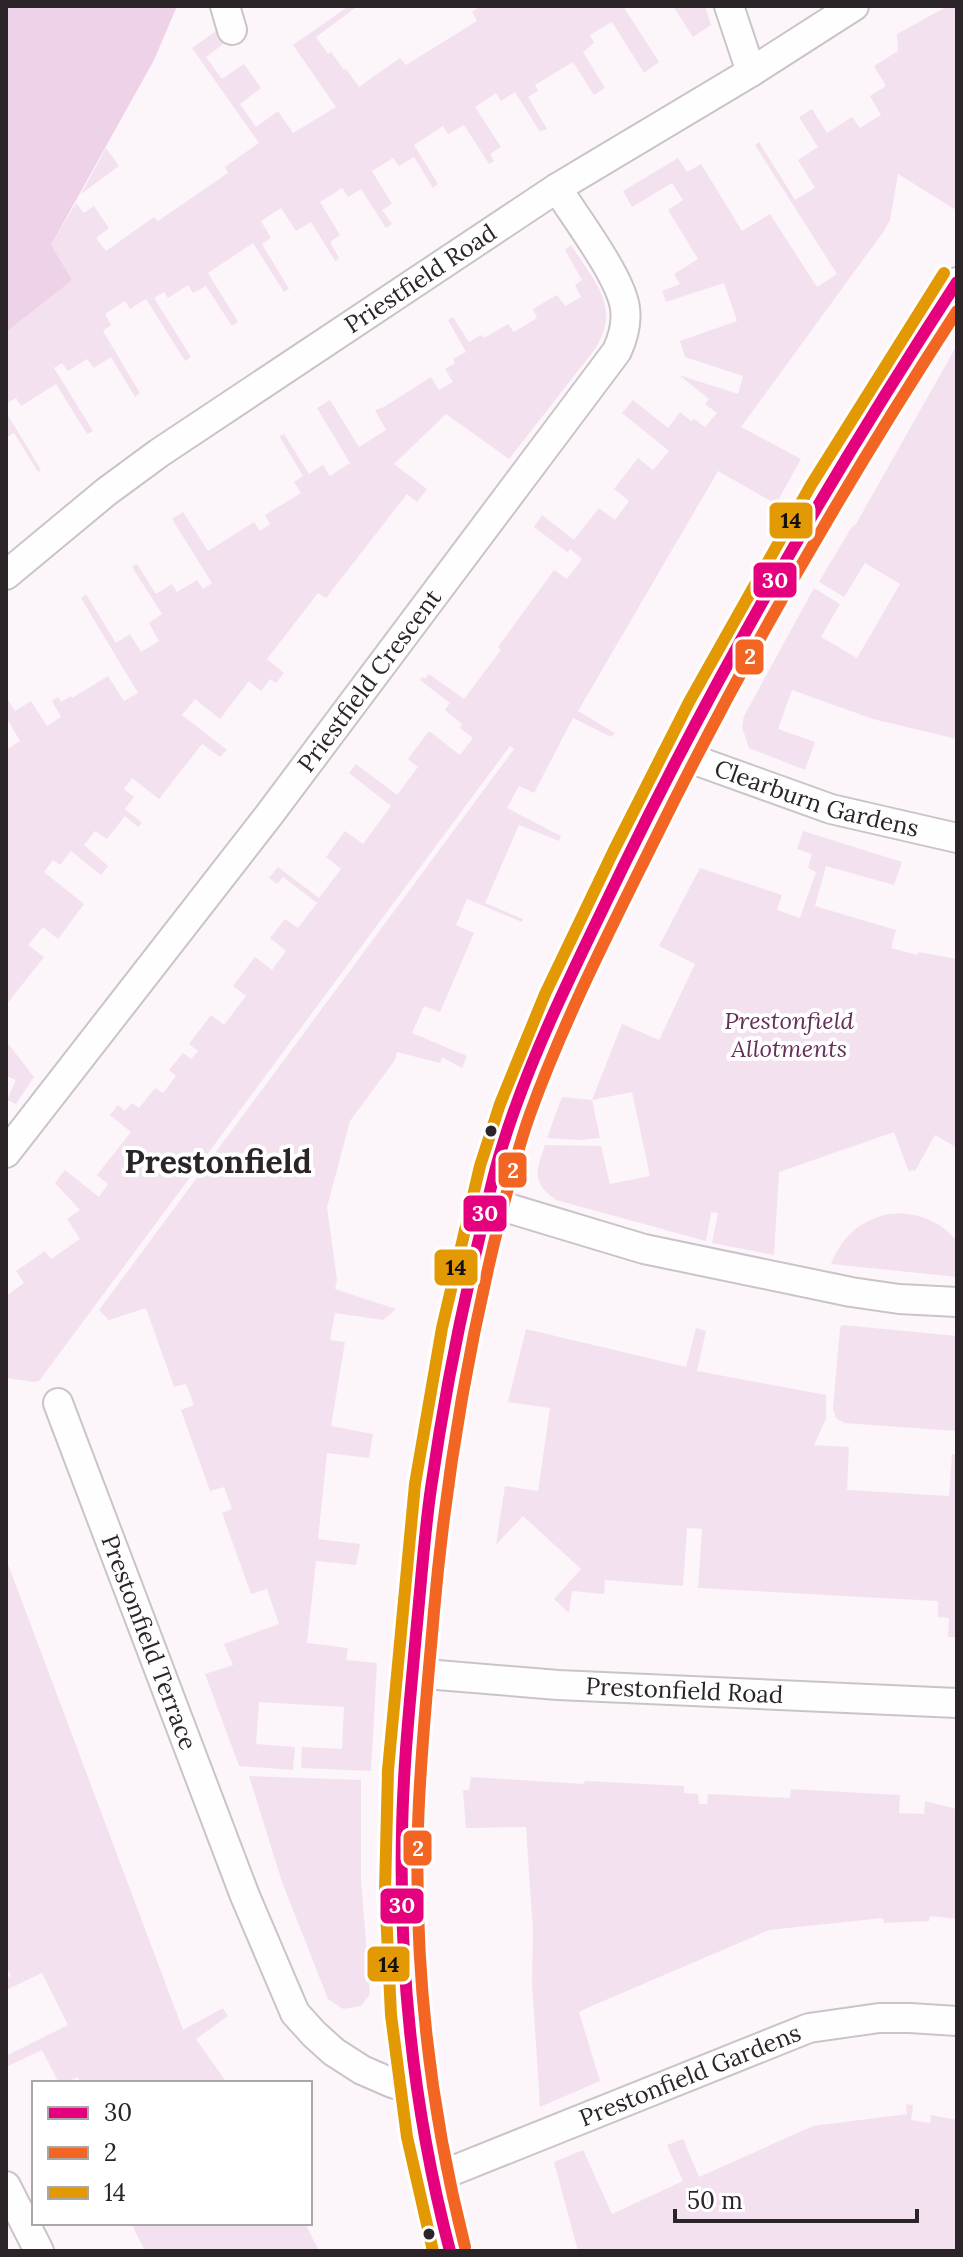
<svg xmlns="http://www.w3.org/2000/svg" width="963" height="2257" font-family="Lora,serif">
  <rect width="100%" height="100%" fill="#fcf5fa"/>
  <path fill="#f4e1ef" d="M349 6H358L316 37 328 54 331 52 344 70 346 69 359 87 400 58 406 65 477 21 472 12 481 6H623L659 62 644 73 612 22 590 35 594 43 583 52 605 88 594 95 573 62 535 85 538 91 528 97 547 129 540 132 515 92 501 101 496 93 475 107 501 147 490 154 494 161 489 164 464 125 448 134 443 126 414 145 438 184 433 188 414 157 399 166 393 158 372 171 392 204 382 210 392 224 386 228 361 189 348 197 342 188 320 202 340 235 330 242 339 258 335 261 311 222 296 231 281 208 261 221 271 238 262 244 289 289 284 292 253 243 208 273 238 322 232 326 206 286 193 293 188 285 168 298 164 292 154 298 191 357 185 361 146 299 130 309 125 301 105 314 111 325 103 331 140 393 135 397 111 357 94 368 87 359 68 371 62 363 54 368 93 431 87 434 56 384 21 406 16 398 6 404V332L23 318 51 245 76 203 84 213 94 206 109 228 96 238 106 251 154 217 158 221 228 173 225 167 259 143 192 48 219 29 227 41 206 57 222 79 244 64 261 88 240 104 256 127 278 111 293 133 336 107 293 45Z
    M673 6H705L711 25 693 37Z
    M948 6H957V209L956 210 898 174 890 220 884 231 741 427 801 459 776 504 718 471 578 711 615 733 611 737 573 718 534 793 519 786 507 808 561 836 559 841 519 825 485 903 523 919 522 922 467 899 456 925 474 933 440 1012 424 1006 412 1033 467 1056 462 1068 442 1057 440 1063 397 1052 395 1060 350 1121 327 1207 337 1280 335 1289 396 1309 383 1320 335 1313 330 1340 345 1342 331 1426 373 1434 369 1458 327 1453 318 1539 360 1544 356 1565 316 1561 307 1643 348 1648 346 1660 377 1663 371 1771 301 1768 302 1747 342 1749 344 1707 259 1702 256 1744 295 1747 293 1770 239 1766 205 1674 233 1665 224 1644 279 1624 267 1589 251 1594 222 1513 232 1509 224 1487 210 1491 181 1410 194 1405 186 1384 174 1387 146 1308 109 1320 99 1310 514 749 510 746 39 1381 34 1382 6 1378V1296L24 1283 16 1271 45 1251 51 1259 80 1239 67 1219 80 1210 55 1183 65 1170 99 1197 108 1184 97 1175 131 1132 110 1115 118 1105 125 1111 132 1103 139 1108 155 1088 163 1093 176 1076 169 1070 183 1053 191 1059 198 1051 189 1044 211 1015 224 1025 246 996 233 986 255 957 272 970 286 951 270 938 285 919 298 928 317 903 283 877 277 884 269 878 278 867 319 898 341 869 326 857 345 831 363 844 391 806 349 773 356 764 397 795 418 767 408 759 429 731 460 755 473 738 460 728 462 724 445 710 450 703 420 680 422 677 425 679 429 674 464 699 501 650 498 647 554 570 567 579 582 559 570 549 567 552 534 527 542 515 574 540 599 508 615 520 629 501 614 489 638 458 653 470 669 451 622 413 633 400 668 428 680 412 691 421 694 419 705 427 717 413 705 404 709 399 679 375 738 394 743 376 685 357 680 341 737 321 724 283 666 302 662 291 680 284 674 274 698 259 668 210 683 200 672 183 632 207 623 191 678 158 687 172 701 164 742 231 770 214 817 287 837 274 755 145 759 142 795 200 815 188 798 160 818 147 799 117 812 109 827 133 852 117 860 128 881 115 870 96 886 86 874 66 898 51 897 34Z
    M106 148 119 166 81 194Z
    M571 245C595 283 624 309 592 353L509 459 446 414 394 464 427 489 417 502 407 494 326 598 318 593 267 659 284 673 276 683 270 679 261 691 249 681 220 719 195 699 182 715 227 750 220 757 202 744 159 799 132 778 124 789 134 797 125 809 142 823 138 827 125 816 107 839 95 831 84 845 108 866 101 875 71 851 60 865 53 860 44 872 84 904 58 939 43 927 28 945 44 957 6 1005V750L20 741 6 717V697L15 711 31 701 47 726 61 717 52 701 58 697 61 702 71 696 72 698 108 676 124 701 138 693 81 598 86 594 116 643 130 634 141 652 159 641 149 623 162 614 132 567 137 564 156 594 172 584 177 592 197 580 203 589 212 583 172 519 183 512 208 551 254 522 260 531 270 524 265 515 301 493 294 482 303 476 279 436 284 434 309 474 323 465 330 476 350 463 317 408 330 400 359 447 386 430 375 410 384 407 431 377 439 390 453 382 445 369 455 363 453 359 466 352 448 320 453 317 469 342 481 335 484 338 508 324 514 332 537 318 533 309 557 295 565 306 581 297 575 285 582 280 565 250Z
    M957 345V739L873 719 792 690 778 729 815 742 805 770 749 748 742 727 744 716 814 588 840 604 821 637 857 658 900 584 865 563 844 597 819 582 851 528 856 524Z
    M6 412 41 470 38 472 14 433 6 438Z
    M803 831 902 862 894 885 826 866 815 906 896 930 891 948 917 955 919 952 957 959V1148L935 1135 915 1171 913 1170 909 1172 894 1132 779 1172 774 1255 712 1243 718 1213 711 1212 706 1241 556 1200C531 1182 536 1172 545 1145L601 1146 610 1184 650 1176 632 1092 592 1100 600 1138 580 1140 547 1138 562 1097 592 1100 622 1024 659 1040 695 964 659 946 700 868 782 895 777 910 800 918 816 872 808 868 812 854 797 849Z
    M6 1041 34 1077 16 1104 7 1100 16 1080 6 1076Z
    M888 1214C915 1211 940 1220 957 1241V1277L831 1264C842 1237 859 1221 888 1214Z
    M842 1325 957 1336V1431L844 1423 836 1418 833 1409 840 1328Z
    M696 1328 706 1331 697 1371 826 1395V1419L814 1445 849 1447 847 1490 949 1496 952 1454H957V1637H948L949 1618 938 1617V1601L698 1588 702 1529 687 1528 683 1586 605 1580 604 1594 572 1591 569 1613 554 1599 581 1569 523 1516 496 1545 505 1486 538 1491 550 1408 508 1402 526 1329 686 1367Z
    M6 1559 183 2030 223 2008 228 2016 196 2039 227 2083H81L78 2077 64 2083H59L42 2050 8 2066 6 2056 68 2025 42 1973 6 1990V1978L11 1976 6 1967Z
    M249 1776 361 1780V1880L370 1994 361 2006 343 2009 328 1999 282 1882Z
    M471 1777 584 1784 585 1781 684 1786V1793L698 1794 699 1804H707L708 1794 790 1798 791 1789 900 1795 899 1813 924 1814 925 1801 957 1809V1919L930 1916 929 1921 884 1923 883 1918 769 1930 587 2008 579 2012 600 2081 540 2107 532 1982 533 1931 526 1827 466 1828 463 1790H469Z
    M906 2104 913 2105 911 2120 930 2123 931 2115 957 2120V2251H578L554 2162 583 2150 612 2214 683 2181 667 2145 683 2139 699 2177 813 2126 907 2114Z
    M131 2223H305L319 2251H145Z"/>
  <path fill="#eed2e7" d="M6 6H177L154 60 51 245 72 280 6 332Z"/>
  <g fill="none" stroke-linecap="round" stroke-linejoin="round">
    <defs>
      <g id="street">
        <path d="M225 6 232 30"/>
        <path d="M729 6 751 72"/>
        <path id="s1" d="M6 575 106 492 159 453 557 188 751 72 854 6"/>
        <path id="s2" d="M678 754 831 809 957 838"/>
        <path id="s3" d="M6 1153 269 815 617 351C623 338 627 323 625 308 621 277 575 217 557 188"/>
        <path d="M488 1202 644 1249 851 1292 899 1299 957 1302"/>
        <path id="s4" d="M58 1403 245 1896 295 2013 314 2034 334 2052 362 2070 392 2083 417 2091"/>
        <path id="s5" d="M413 1673 558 1685 957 1703"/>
        <path id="s6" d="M432 2179 809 2028 879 2018H910L957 2021"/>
        <path d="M6 2186 39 2251"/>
        <path d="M450 2251C406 2100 395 1927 404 1771 406 1732 411 1694 414 1655 420 1600 423 1543 431 1487 444 1404 458 1321 479 1239 486 1209 493 1177 502 1147 534 1047 582 952 628 857 724 659 835 466 957 282"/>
      </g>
    </defs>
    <use href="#street" stroke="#cac4c8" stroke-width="32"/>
    <use href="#street" stroke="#fffefe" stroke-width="28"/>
    <defs>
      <path id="bus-1" d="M450 2251C414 2114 399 1976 402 1834 403 1767 410 1701 416 1634 421 1585 424 1536 431 1488 443 1404 459 1321 479 1239 486 1209 492 1178 502 1147 532 1050 579 959 623 867 721 665 834 471 957 282"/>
      <path id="bus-2" d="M465 2247C430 2109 414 1969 418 1827 420 1755 428 1683 434 1611 445 1486 465 1365 494 1243 505 1200 515 1156 530 1114 564 1020 610 930 654 841 744 658 846 482 957 311"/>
      <path id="bus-3" d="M433 2251 407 2137 391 2015 385 1891 388 1770 415 1484 442 1328 480 1166 500 1104 545 994 614 850 689 702 811 485 944 273"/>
    </defs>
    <use href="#bus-1" stroke="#fff" stroke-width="18"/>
    <use href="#bus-2" stroke="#fff" stroke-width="18"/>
    <use href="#bus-3" stroke="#fff" stroke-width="18"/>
    <use href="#bus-1" stroke="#e5007d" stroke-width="12"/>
    <use href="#bus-2" stroke="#f26522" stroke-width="12"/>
    <use href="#bus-3" stroke="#e39904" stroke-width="12"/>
  </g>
  <g fill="#2b2429" stroke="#fff" stroke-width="3">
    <circle cx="491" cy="1131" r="7"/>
    <circle cx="429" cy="2234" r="7"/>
  </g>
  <g text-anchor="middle" stroke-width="8" stroke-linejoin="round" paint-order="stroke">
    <g font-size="24" fill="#2b2429" stroke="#fff">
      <text dy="8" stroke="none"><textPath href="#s1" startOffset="510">Priestfield Road</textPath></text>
      <text dy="8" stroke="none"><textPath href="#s3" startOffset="596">Priestfield Crescent</textPath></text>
      <text dy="8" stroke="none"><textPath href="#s2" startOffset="146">Clearburn Gardens</textPath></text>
      <text dy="8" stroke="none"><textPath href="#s4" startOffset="256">Prestonfield Terrace</textPath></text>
      <text dy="8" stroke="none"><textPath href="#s5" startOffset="272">Prestonfield Road</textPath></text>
      <text dy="8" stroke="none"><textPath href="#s6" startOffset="278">Prestonfield Gardens</textPath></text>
    </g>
    <g font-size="24" font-style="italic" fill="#642f59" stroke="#fff">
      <text x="789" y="1029">Prestonfield<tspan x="789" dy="28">Allotments</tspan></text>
    </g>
    <g font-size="32" font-weight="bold" fill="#2b2429" stroke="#fff">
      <text x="218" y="1173">Prestonfield</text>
    </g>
  </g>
  <g stroke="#fff" stroke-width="3">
    <rect x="768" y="501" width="46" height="39" rx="8" fill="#e39904"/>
    <rect x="752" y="561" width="46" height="38" rx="8" fill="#e5007d"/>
    <rect x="734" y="638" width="31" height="38" rx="8" fill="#f26522"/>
    <rect x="497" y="1151" width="31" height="38" rx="8" fill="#f26522"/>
    <rect x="462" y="1194" width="46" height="39" rx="8" fill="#e5007d"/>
    <rect x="433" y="1248" width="46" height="39" rx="8" fill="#e39904"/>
    <rect x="402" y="1829" width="31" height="38" rx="8" fill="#f26522"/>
    <rect x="379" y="1887" width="46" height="38" rx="8" fill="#e5007d"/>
    <rect x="366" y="1945" width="45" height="38" rx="8" fill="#e39904"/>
  </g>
  <g font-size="22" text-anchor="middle" font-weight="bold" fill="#fff">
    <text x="775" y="588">30</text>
    <text x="750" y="664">2</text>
    <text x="513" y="1178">2</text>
    <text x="485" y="1221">30</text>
    <text x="418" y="1856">2</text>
    <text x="402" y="1913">30</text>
  </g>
  <g font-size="22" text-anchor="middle" font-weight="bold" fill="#111">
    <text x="791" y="528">14</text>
    <text x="456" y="1275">14</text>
    <text x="389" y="1972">14</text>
  </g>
  <rect width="963" height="2257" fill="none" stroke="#2b2429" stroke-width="16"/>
  <rect x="32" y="2081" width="280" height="144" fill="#ffffff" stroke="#aaa7a9" stroke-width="2"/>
  <rect x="48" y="2107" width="40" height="12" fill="#e5007d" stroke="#aaa7a9" stroke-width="2"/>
  <text x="104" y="2121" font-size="24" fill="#2b2429">30</text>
  <rect x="48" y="2147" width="40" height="12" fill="#f26522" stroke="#aaa7a9" stroke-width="2"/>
  <text x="104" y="2161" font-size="24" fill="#2b2429">2</text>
  <rect x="48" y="2187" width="40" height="12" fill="#e39904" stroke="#aaa7a9" stroke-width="2"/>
  <text x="104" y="2201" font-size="24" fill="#2b2429">14</text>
  <path d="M675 2209v12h242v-12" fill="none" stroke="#2b2429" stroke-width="4"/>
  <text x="687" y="2209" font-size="24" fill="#2b2429" stroke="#ffffff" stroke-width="6" paint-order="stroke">50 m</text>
</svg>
